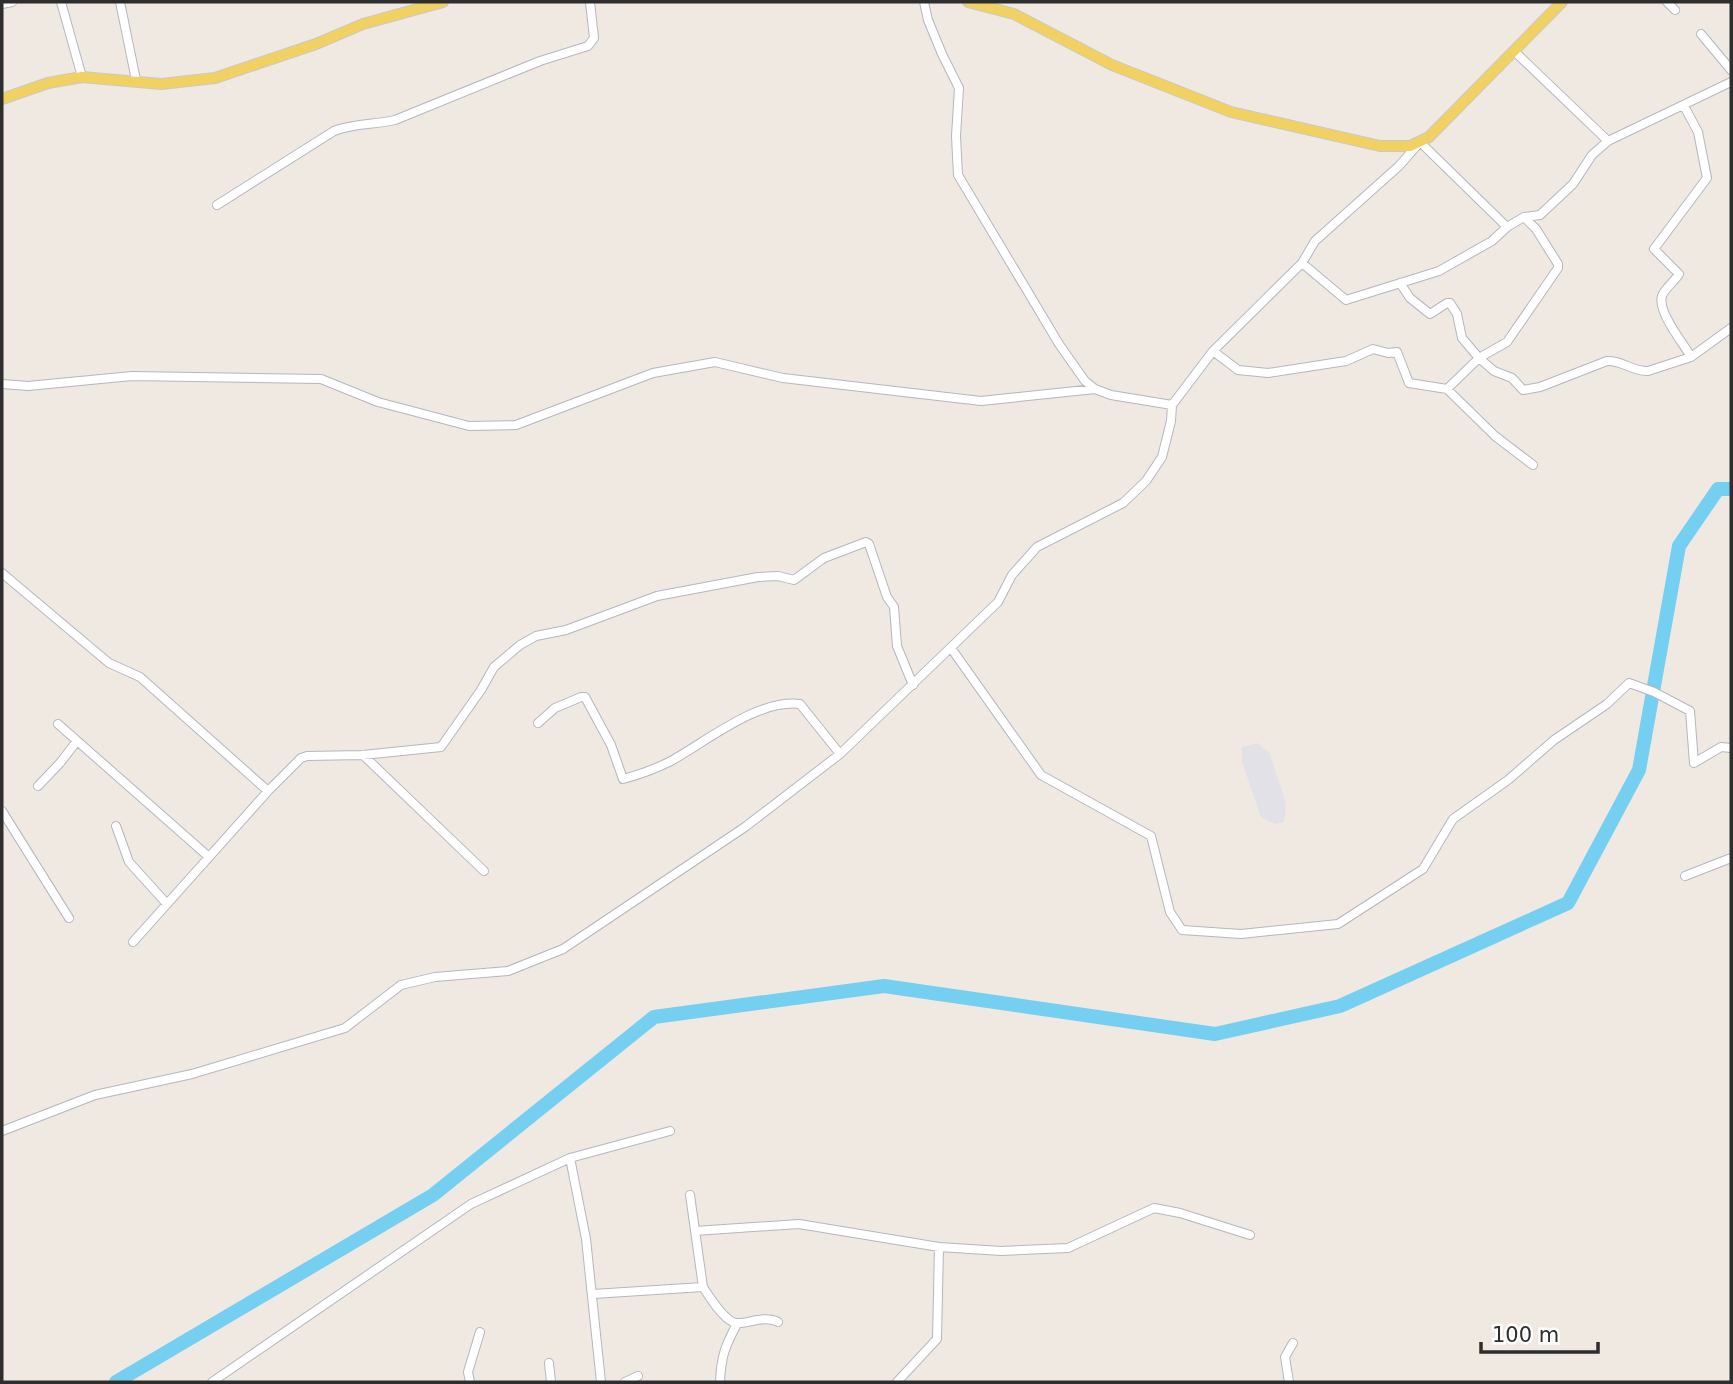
<svg xmlns="http://www.w3.org/2000/svg" width="1733" height="1384" font-family="'DejaVu Sans',sans-serif">
  <rect width="100%" height="100%" fill="#efe9e1"/>
  <path fill="#e3e1e8" d="M1257 743 1269 752 1286 803 1284 822 1275 824 1261 817 1242 762V747Z"/>
  <g fill="none" stroke-linecap="round" stroke-linejoin="round">
    <path stroke="#75cff0" stroke-width="14" d="M116 1382 433 1195 654 1017 884 986 1215 1034 1340 1006 1568 903 1639 770 1679 546 1718 489H1731"/>
    <defs>
      <path id="minor" d="M61 2 82 77
        M120 2 136 80
        M924 2 928 20 942 54 959 88 956 136 958 175 1059 344 1085 381 1095 389 1111 395 1172 405
        M1667 2 1675 10
        M2 4 12 2
        M1701 34 1731 70
        M1514 51 1608 141
        M1684 106 1698 132 1707 178 1654 249 1679 274C1675 281 1664 289 1662 296 1657 312 1684 344 1691 357
        M217 205 334 131C354 123 374 125 395 120L540 61 588 46 594 38 590 2
        M1302 263 1346 300 1439 271 1492 241 1507 227
        M1400 283 1410 298 1430 314 1447 303H1450L1457 314 1462 338 1479 358 1494 371 1512 378 1523 390 1540 387 1607 361C1622 360 1633 372 1648 371L1691 357 1731 328
        M1213 351 1238 370 1268 373 1346 361 1373 349 1388 353 1397 352 1409 383 1447 389 1495 436 1533 465
        M2 384 28 386 132 376 321 379 378 402 469 426 516 425 653 373 715 362 783 378 981 401 1095 389
        M1447 389 1479 358 1507 342 1558 268V264L1536 229 1524 217
        M2 573 109 663 140 677 268 791
        M951 648 1041 775 1151 836 1170 912 1182 930 1241 934 1338 924 1423 869 1453 819 1508 780 1554 740 1607 704 1629 683 1654 692 1690 711 1694 763 1721 747 1731 748
        M538 723 555 708 581 697H585L611 745 623 779C638 775 655 769 669 762 706 742 757 699 800 704L840 754
        M58 724 209 857
        M363 755 484 871
        M38 786 60 763 77 741
        M2 811 69 918
        M116 826 129 862 167 904
        M1685 876 1731 858
        M133 942 268 791 301 758 307 756 363 755 441 747 481 690 494 667 520 645 536 636 566 630 657 596 758 577 778 576 794 580 824 558 866 542 869 544 887 597 894 607 897 646 913 685
        M2 1131 95 1095 192 1074 345 1028 401 985 435 977 508 971 563 949 745 827 840 754 998 602 1012 575 1037 547 1123 503 1146 481 1162 457 1171 421 1172 405 1213 351 1302 263 1315 241 1399 166 1420 142 1507 227 1524 217 1540 215 1573 184 1592 155 1608 141 1731 82
        M570 1158 586 1239 601 1382
        M690 1195 703 1287C710 1298 722 1317 733 1322 743 1327 762 1314 778 1322
        M695 1231 799 1224 939 1247 1001 1251 1068 1248 1154 1208 1180 1213 1250 1235
        M593 1294 703 1287
        M549 1363 551 1382
        M212 1382 471 1204 570 1158 670 1131
        M470 1382 468 1372 480 1332
        M625 1382 638 1376
        M720 1382C721 1357 725 1346 737 1324
        M897 1382 937 1339 939 1247
        M1289 1382 1285 1357 1293 1343"/>
      <path id="major" d="M968 2 1014 14 1112 65 1231 112 1380 146H1410L1429 137 1562 2
        M2 99 48 83 82 77 161 84 215 78 316 44 363 24 443 2"/>
    </defs>
    <use href="#minor" stroke="#b4b7c1" stroke-width="10"/>
    <use href="#major" stroke="#c9c9c9" stroke-width="12"/>
    <use href="#minor" stroke="#fff" stroke-width="8"/>
    <use href="#major" stroke="#f2d163" stroke-width="10"/>
  </g>
  <rect width="1733" height="1384" fill="none" stroke="#2e2e2e" stroke-width="7"/>
  <path d="M1481 1342v10h117v-10" fill="none" stroke="#2e2e2e" stroke-width="3.5"/>
  <text x="1492" y="1342" font-size="21" fill="#2e2e2e" stroke="#ffffff" stroke-width="5" paint-order="stroke">100 m</text>
</svg>
